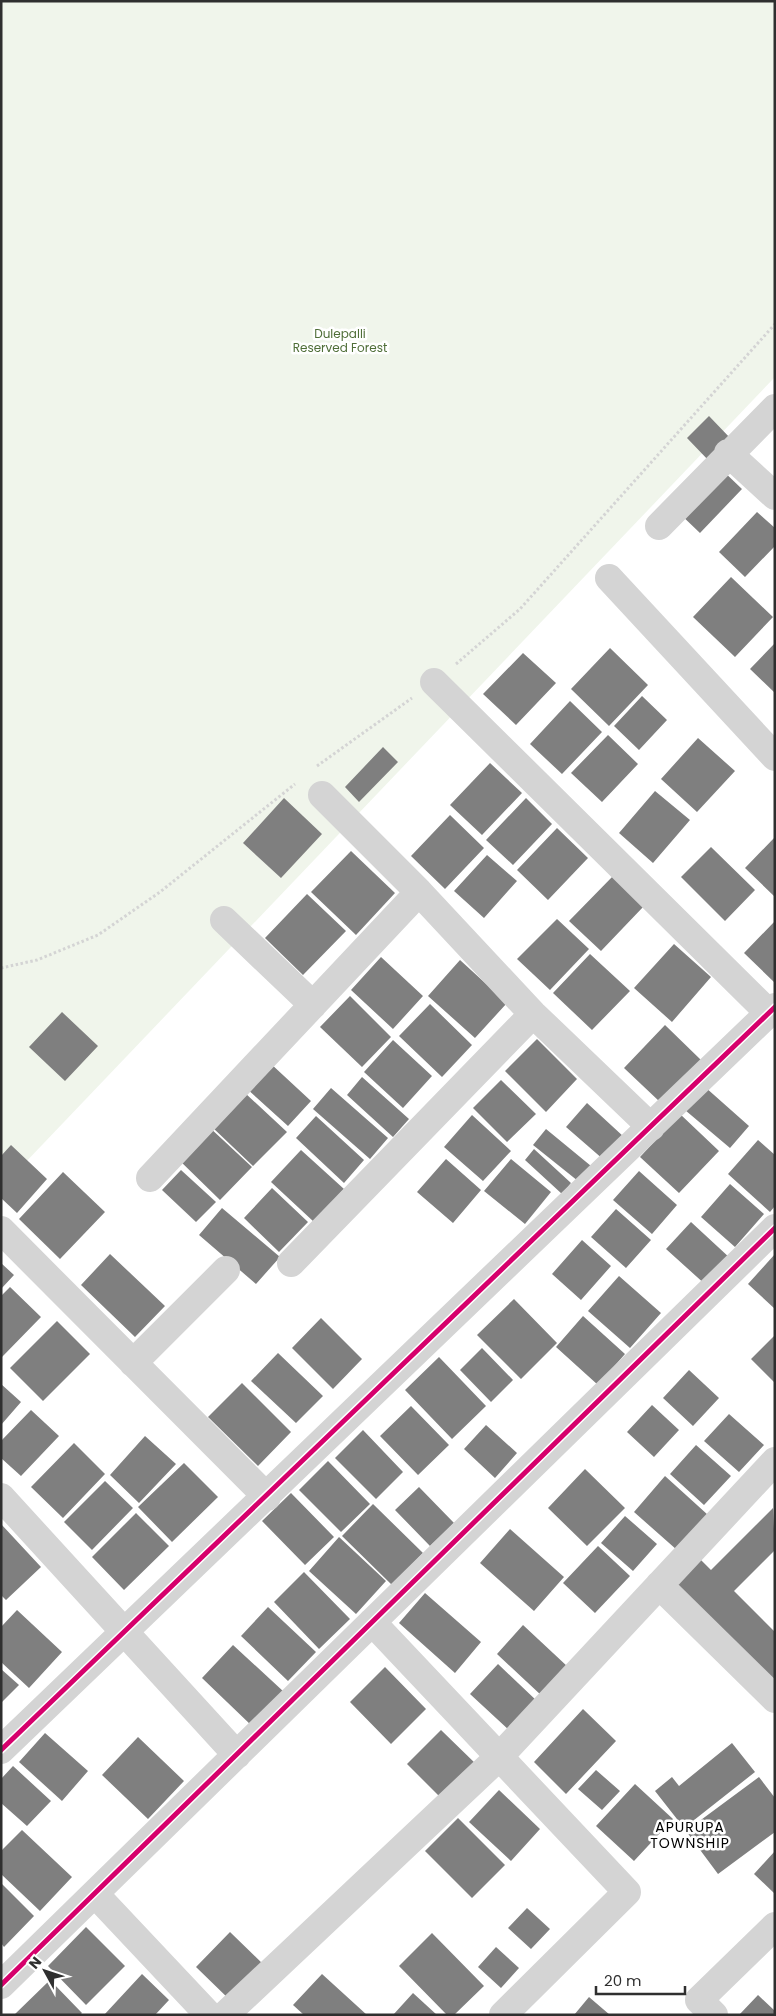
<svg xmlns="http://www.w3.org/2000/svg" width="776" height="2016" font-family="Poppins,sans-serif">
  <rect width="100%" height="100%" fill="#fff"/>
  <path fill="#f0f5eb" d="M1 1H775V377L1 1188Z"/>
  <path fill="#7f7f7f" d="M709 416 732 440 710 462 687 438Z
    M720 468 742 489 700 533 678 512Z
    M757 512 775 528V546L745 577 719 552Z
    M731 577 773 617 735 657 693 617Z
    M775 643V693L750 669Z
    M610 648 648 685 609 726 571 689Z
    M523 653 556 683 516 725 483 694Z
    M642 696 667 720 639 750 614 726Z
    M570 701 602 732 562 774 530 744Z
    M608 735 638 764 602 802 571 773Z
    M698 738 735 771 697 812 661 779Z
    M383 747 398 762 359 802 345 787Z
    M490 763 522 793 482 835 450 805Z
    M655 791 690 820 653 863 619 833Z
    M284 798 322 834 281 878 243 843Z
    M526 798 552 824 513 865 486 840Z
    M450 815 484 848 445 889 411 856Z
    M557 828 588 858 548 900 517 870Z
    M775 837V897L745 868Z
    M711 847 755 890 725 921 681 877Z
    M351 851 395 893 356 935 311 892Z
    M487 855 517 881 484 918 454 891Z
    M613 876 644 906 601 951 569 921Z
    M307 894 346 931 303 975 265 938Z
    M557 919 589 949 550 990 517 959Z
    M775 921V983L744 953Z
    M674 944 711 977 672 1022 634 988Z
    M590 954 630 991 592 1030 553 993Z
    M381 957 423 996 393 1029 351 990Z
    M460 960 507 1003 475 1038 428 996Z
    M350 996 391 1037 362 1067 320 1027Z
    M430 1004 472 1045 442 1077 399 1036Z
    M62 1012 98 1046 65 1081 29 1047Z
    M665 1025 701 1060 660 1102 624 1068Z
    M537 1039 577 1079 546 1112 505 1071Z
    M393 1040 432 1076 403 1108 364 1072Z
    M270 1063 311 1101 288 1126 246 1088Z
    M362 1077 409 1119 393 1137 347 1095Z
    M501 1080 536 1114 507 1142 473 1108Z
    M705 1087 749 1126 730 1148 685 1110Z
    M331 1088 388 1138 370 1159 313 1109Z
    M245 1093 287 1132 253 1166 212 1127Z
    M587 1103 624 1137 604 1160 566 1127Z
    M680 1114 719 1151 679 1193 640 1157Z
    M472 1115 511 1151 483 1181 444 1147Z
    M316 1116 364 1160 344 1183 296 1138Z
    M208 1126 252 1167 220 1200 177 1158Z
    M546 1129 591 1166 578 1181 533 1145Z
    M758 1140 775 1155V1206L770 1212 728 1174Z
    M11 1145 47 1179 17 1213 1 1198V1156Z
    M534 1149 571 1183 562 1194 525 1160Z
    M301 1150 344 1189 314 1222 271 1182Z
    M446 1159 481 1190 453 1223 417 1192Z
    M511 1159 551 1192 525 1224 484 1191Z
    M181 1170 216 1202 196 1222 162 1190Z
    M639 1171 677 1205 652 1234 613 1200Z
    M63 1172 105 1212 60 1259 19 1219Z
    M730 1184 764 1214 735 1247 701 1217Z
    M272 1188 308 1222 279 1252 244 1218Z
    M222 1208 280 1257 256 1284 199 1235Z
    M616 1209 651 1240 626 1268 591 1237Z
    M691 1222 731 1259 707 1286 666 1249Z
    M582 1240 611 1266 581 1300 552 1274Z
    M110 1254 165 1306 135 1337 81 1285Z
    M775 1254V1309L748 1284Z
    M1 1263 14 1275 1 1289Z
    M619 1276 661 1313 630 1348 588 1311Z
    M10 1287 41 1317 2 1357 1 1296Z
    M514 1299 557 1343 521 1379 477 1335Z
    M583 1316 625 1354 598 1385 556 1347Z
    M321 1318 362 1359 333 1389 292 1348Z
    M57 1321 90 1354 43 1401 10 1368Z
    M775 1335V1383L751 1359Z
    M482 1348 513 1380 491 1402 460 1370Z
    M278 1353 323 1396 296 1423 251 1381Z
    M439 1357 486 1406 452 1439 405 1390Z
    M689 1370 719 1398 693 1426 663 1398Z
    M242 1383 291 1432 258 1466 208 1417Z
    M1 1384 21 1402 1 1425Z
    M652 1405 679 1430 654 1457 627 1432Z
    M411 1406 449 1445 418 1475 380 1436Z
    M31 1410 59 1436 21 1476 1 1458V1441Z
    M729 1414 764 1445 739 1472 704 1441Z
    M486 1425 517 1453 495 1478 464 1449Z
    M363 1430 403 1472 376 1499 335 1458Z
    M145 1436 176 1464 139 1503 110 1475Z
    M74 1443 105 1474 63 1518 31 1487Z
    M696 1445 731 1476 704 1505 670 1474Z
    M328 1461 370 1504 341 1532 299 1490Z
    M184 1463 218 1497 172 1542 138 1507Z
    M585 1469 625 1508 587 1546 548 1508Z
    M665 1476 708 1515 677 1550 634 1512Z
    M105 1481 133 1508 92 1550 64 1522Z
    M419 1487 454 1523 430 1546 395 1510Z
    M291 1493 334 1537 305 1565 262 1521Z
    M373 1504 423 1553 392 1585 342 1536Z
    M773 1508 775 1550 734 1591 775 1632V1685L673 1585 699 1558 711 1570Z
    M136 1513 169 1546 124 1590 92 1557Z
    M625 1516 657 1544 633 1571 601 1543Z
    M1 1524 41 1567 6 1600 1 1595Z
    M510 1529 564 1577 534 1611 480 1563Z
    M339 1537 386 1581 356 1614 309 1571Z
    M598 1546 630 1576 595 1613 563 1583Z
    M304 1572 350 1619 319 1649 274 1602Z
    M425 1593 481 1642 455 1673 399 1623Z
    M268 1607 316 1652 288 1681 241 1636Z
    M17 1610 62 1652 29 1688 1 1662V1627Z
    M523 1625 568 1667 542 1696 497 1654Z
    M233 1645 284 1692 252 1726 202 1678Z
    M498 1664 538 1702 510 1731 470 1694Z
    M385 1667 426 1709 391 1744 350 1702Z
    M1 1669 19 1685 1 1703Z
    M583 1709 616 1741 566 1794 534 1762Z
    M441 1730 478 1766 443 1800 407 1764Z
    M45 1733 88 1771 62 1801 19 1762Z
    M138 1737 184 1781 148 1819 102 1775Z
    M732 1743 755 1772 684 1828 655 1791 672 1777 679 1786Z
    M13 1766 51 1801 27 1826 1 1803V1779Z
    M596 1770 620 1791 602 1810 578 1789Z
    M759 1777 775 1798V1832L718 1874 686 1831Z
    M635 1784 673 1819 634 1861 596 1826Z
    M499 1790 540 1829 511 1861 469 1822Z
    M458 1818 505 1865 472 1898 425 1851Z
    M22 1830 72 1877 40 1911 1 1874V1851Z
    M775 1851V1894L754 1874Z
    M1 1883 34 1916 4 1947 1 1943Z
    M527 1908 550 1929 531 1949 508 1928Z
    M86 1927 125 1966 86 2005 48 1966Z
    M230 1932 266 1967 232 2002 196 1967Z
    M432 1933 484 1986 454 2015H447L399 1966Z
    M496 1947 519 1968 501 1988 478 1967Z
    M142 1974 169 2000 155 2015H104Z
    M322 1974 367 2015H304L293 2005Z
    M50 1980 82 2013 80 2015H14Z
    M413 1993 437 2015H393Z
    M758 1995 775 2011V2015H739Z
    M589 1997 610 2015H574Z"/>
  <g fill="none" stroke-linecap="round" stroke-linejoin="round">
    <path stroke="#d4d4d4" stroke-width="3" stroke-dasharray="2.5 2.5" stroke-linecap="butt" d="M456 664 520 609 775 324
      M317 766 412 698
      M1 968 37 960 98 935 160 892 295 784"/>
    <path stroke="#d4d4d4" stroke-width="28" d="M728 453 775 496
      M659 526 775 408
      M609 578 775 757
      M434 682 769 1013
      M322 795 419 892 533 1014 651 1127
      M224 920 313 1005
      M150 1178 419 892
      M1 1230 267 1497
      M291 1263 533 1014
      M133 1363 226 1270
      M1 1497 237 1755
      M659 1585 775 1699
      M372 1622 627 1892 503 2015
      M1 1750 775 1007
      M95 1894 209 2015
      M1 1985 775 1228
      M225 2015 499 1757 775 1461
      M714 2015 699 2000 775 1926"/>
    <defs>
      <path id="cycleway" d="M1 1750 775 1007
        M1 1985 775 1228"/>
    </defs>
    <use href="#cycleway" stroke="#fff" stroke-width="8"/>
    <use href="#cycleway" stroke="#d6006c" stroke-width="5"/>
  </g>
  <g text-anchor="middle" stroke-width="5" stroke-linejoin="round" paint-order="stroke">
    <g font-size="12" fill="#4f6e38" stroke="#fff">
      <text x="340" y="338">Dulepalli<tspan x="340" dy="14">Reserved Forest</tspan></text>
    </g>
    <g font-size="14" letter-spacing="1" fill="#000" stroke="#fff">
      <text x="690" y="1832">APURUPA<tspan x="690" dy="16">TOWNSHIP</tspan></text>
    </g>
  </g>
  <rect width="776" height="2016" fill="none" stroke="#2f2f2f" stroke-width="5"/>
  <g transform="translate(45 1971) rotate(310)" stroke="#ffffff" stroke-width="4" paint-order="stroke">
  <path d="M0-4L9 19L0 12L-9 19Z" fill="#2f2f2f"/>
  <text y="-8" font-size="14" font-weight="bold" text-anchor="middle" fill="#2f2f2f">N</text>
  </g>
  <path d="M596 1986v8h89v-8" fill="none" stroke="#2f2f2f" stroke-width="2.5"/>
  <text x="604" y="1986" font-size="15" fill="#2f2f2f" stroke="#ffffff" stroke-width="4" paint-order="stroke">20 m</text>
</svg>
